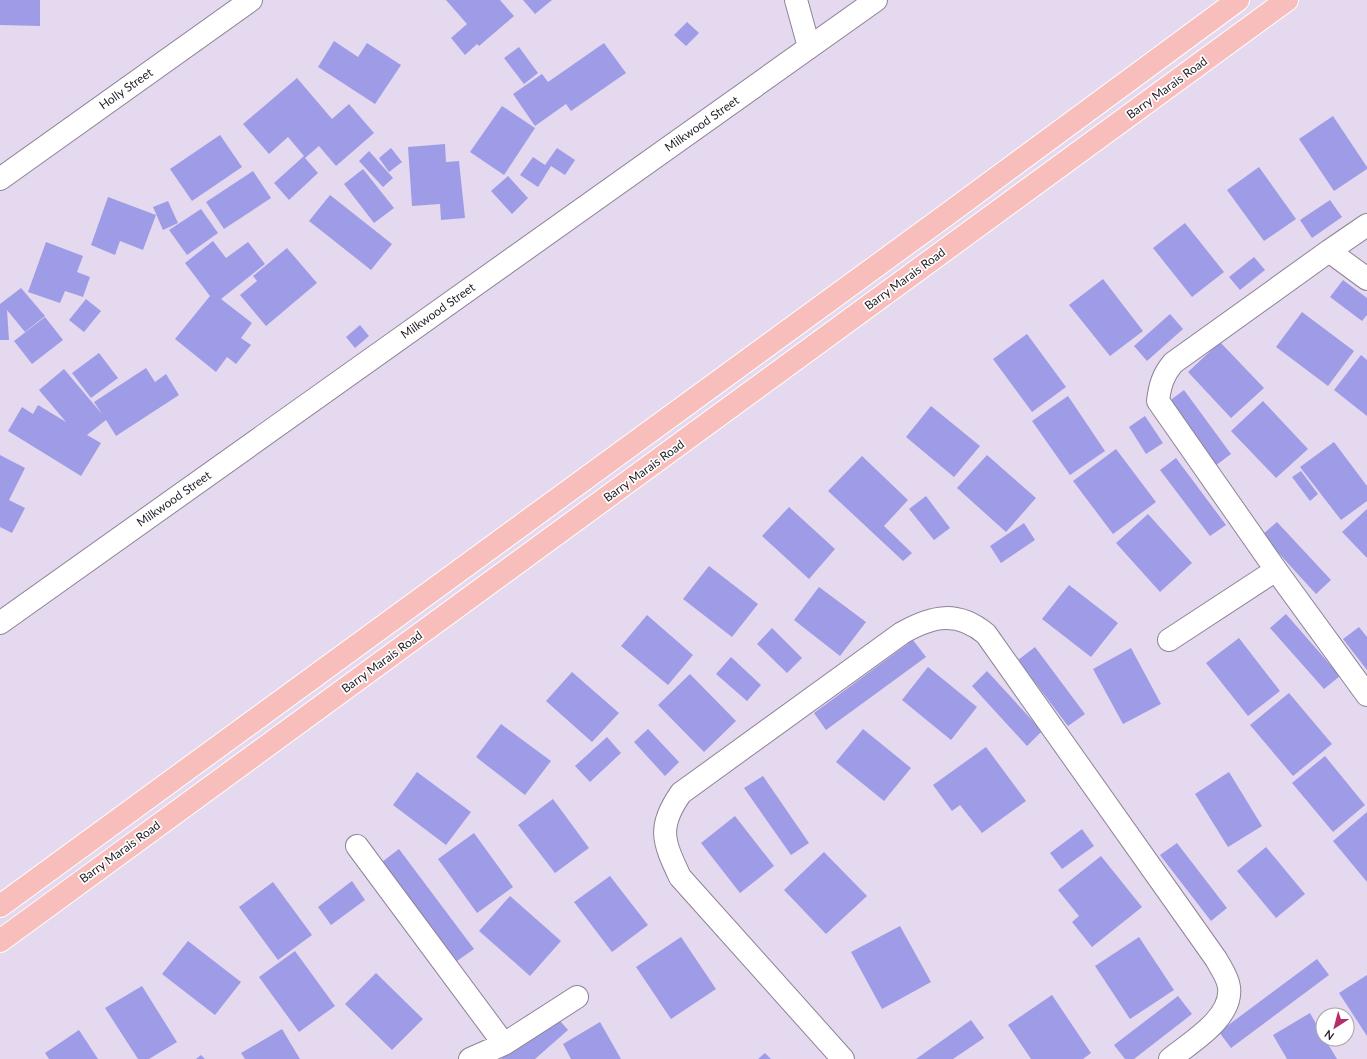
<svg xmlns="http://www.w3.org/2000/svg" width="1367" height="1059" font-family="Lato,sans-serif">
  <rect width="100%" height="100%" fill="#e5d9ef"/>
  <path fill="#9e9ce6" d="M0 0H40V26L0 25Z
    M446 0H500L514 16 479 46 477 44 465 55 451 38 467 24Z
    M523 0H552L535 14Z
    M687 22 699 33 686 46 674 35Z
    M334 41 358 57 367 43 401 65 375 104 318 67Z
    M604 43 626 73 571 111 566 104 535 126 513 94 542 74 548 82Z
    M519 47 538 73 524 84 504 58Z
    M297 78 332 119 349 104 374 133 336 166 319 146 305 158 318 173 289 200 274 183 304 156 288 137 269 154 243 124Z
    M502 106 535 128 504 175 470 152Z
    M1333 116 1367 167V169L1334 191 1299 139Z
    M220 135 242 167 192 201 170 169Z
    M445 144 446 162 459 161 465 218 441 220 440 204 412 206 408 147Z
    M391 148 402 162 389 172 379 158Z
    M557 148 575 160 565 175 551 166 538 187 520 175 533 157 545 165Z
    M369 151 393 178 383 187 359 161Z
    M1259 167 1296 219 1264 241 1227 190Z
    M363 169 394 208 374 223 344 184Z
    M253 171 271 198 224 229 206 202Z
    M508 176 528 198 512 214 491 191Z
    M330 195 392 244 371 270 309 221Z
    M108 197 156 215 143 250 120 241 115 255 91 245Z
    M1330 200 1342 217 1312 238 1300 220Z
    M168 201 178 223 163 230 153 207Z
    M201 209 218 233 187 255 169 230Z
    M1185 223 1224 272 1192 297 1153 248Z
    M213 241 226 258 248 242 265 264 221 299 252 323 241 338 251 345 236 364 227 357 216 372 175 339 210 296 185 263Z
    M46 242 83 256 77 272 90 277 83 297 65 291 60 303 28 292Z
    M287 248 317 283 266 326 240 295 257 281 253 276Z
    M1254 257 1265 270 1240 290 1229 277Z
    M1103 279 1143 331 1110 356 1069 305Z
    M1343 280 1367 298V315L1362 321 1330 297Z
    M21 288 45 316 25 332 7 310 9 340H0V304Z
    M86 299 101 311 84 332 69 320Z
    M1302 312 1354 351 1328 386 1276 347Z
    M1170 314 1183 329 1147 361 1134 346Z
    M45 317 63 340 32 364 14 341Z
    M360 325 369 336 355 348 346 337Z
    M1027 334 1066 387 1032 412 993 359Z
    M1220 342 1264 388 1231 418 1188 372Z
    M99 353 118 378 91 398 72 373Z
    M1361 355 1367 360V416L1334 390Z
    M146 368 155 382 166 374 179 395 116 436 106 420 87 435 101 443 81 476 8 431 22 407 33 414 38 405 66 422 39 390 64 369 102 414 94 402Z
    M1184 390 1231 454 1215 466 1168 402Z
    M1068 396 1105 451 1070 475 1032 421Z
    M1263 401 1308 449 1276 478 1231 431Z
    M931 406 980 446 954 477 906 437Z
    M1145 416 1163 443 1146 454 1129 427Z
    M1334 442 1367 486V501L1341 520 1300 467Z
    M1116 449 1156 502 1113 534 1073 481Z
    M0 455 25 468 9 500 25 508 12 533 0 527Z
    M987 455 1036 498 1006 532 957 488Z
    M862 456 908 500 884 526 912 553 903 561 828 491Z
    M1176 458 1226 525 1210 536 1160 470Z
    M1301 471 1318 494 1310 501 1292 477Z
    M926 496 950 528 934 540 909 509Z
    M789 507 835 549 809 579 762 536Z
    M1367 509V558L1342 532Z
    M1148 514 1192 563 1160 592 1116 543Z
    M1277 522 1331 580 1316 594 1262 535Z
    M1024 523 1035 540 1001 563 990 546Z
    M709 566 758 604 732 637 683 599Z
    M1069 585 1118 623 1091 657 1042 619Z
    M819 587 866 622 840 656 794 620Z
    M1286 614 1340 676 1324 689 1270 628Z
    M647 615 693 655 668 685 621 646Z
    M1359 627 1367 637V670L1343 639Z
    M772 628 802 658 787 673 757 644Z
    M1239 638 1280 691 1248 716 1206 663Z
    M913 640 926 657 826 730 814 713Z
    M1035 647 1085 714 1068 726 1018 660Z
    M1131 648 1161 704 1123 724 1093 669Z
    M731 657 761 685 747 701 716 674Z
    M928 667 977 707 951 740 902 700Z
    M987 671 1042 731 1027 746 972 686Z
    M572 672 619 713 592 742 546 701Z
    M690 674 736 721 704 752 658 705Z
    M1289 693 1332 744 1293 776 1250 725Z
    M501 724 551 761 525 795 476 757Z
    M648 729 679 762 665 776 634 742Z
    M863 729 911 768 884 801 836 762Z
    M607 737 621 753 590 782 575 766Z
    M986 747 1026 801 982 833 960 805 952 811 933 785Z
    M1325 756 1365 805 1333 832 1292 783Z
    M417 772 471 812 446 845 393 805Z
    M1229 772 1262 826 1228 847 1195 794Z
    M763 776 809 843 791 855 744 788Z
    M553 799 589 848 555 873 518 825Z
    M1367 812V882L1333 841Z
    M735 816 774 866 740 893 701 843Z
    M1082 829 1094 846 1062 869 1050 853Z
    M474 833 513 887 477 913 438 859Z
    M1177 843 1227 908 1211 921 1160 855Z
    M1266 847 1305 894 1276 918 1237 871Z
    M399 849 474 949 457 961 382 862Z
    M824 852 867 896 826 934 784 890Z
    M1101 856 1142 907 1092 947 1072 922 1079 916 1058 890Z
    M610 876 648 925 612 952 574 902Z
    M352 881 365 900 331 925 318 907Z
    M273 882 312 935 278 960 239 907Z
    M510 896 561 941 530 976 479 931Z
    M900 926 931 982 882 1009 851 952Z
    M681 937 716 989 671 1019 636 967Z
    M1139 937 1174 990 1130 1019 1095 966Z
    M188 941 241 982 215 1015 162 974Z
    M295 951 335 1006 299 1032 259 977Z
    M1317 959 1329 975 1231 1048 1219 1032Z
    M376 973 423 1019 392 1050 345 1004Z
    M1367 975V1036L1339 993Z
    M142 986 177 1042 149 1059H138L105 1008Z
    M1052 995 1091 1053 1083 1059H1031L1008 1025Z
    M1178 996 1192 1014 1134 1059H1125L1114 1045Z
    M553 1013 568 1030 535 1059H501Z
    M1310 1013 1323 1036V1039H1325L1337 1059H1287L1273 1035Z
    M971 1020 984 1038 953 1059H916Z
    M600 1022 621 1059H571L563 1044Z
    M282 1029 300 1059H245L241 1053Z
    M79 1030 98 1059H49L45 1053Z
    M765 1053 771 1059H758Z
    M201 1055 205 1059H196Z"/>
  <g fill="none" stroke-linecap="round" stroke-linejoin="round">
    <defs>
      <path id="minor" d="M796 0 809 47
        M0 179 251 0
        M1329 251 1367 225
        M1367 279 1329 251 1173 363C1163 375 1160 385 1158 401L1276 570 1367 695
        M0 623 876 0
        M1169 640 1276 570
        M357 846 504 1044
        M470 1059 504 1044 577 997
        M843 1059 680 877C663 841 657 827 681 793L902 633C932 616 957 610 986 634L1216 959C1221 968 1228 978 1229 987 1233 1018 1191 1042 1170 1059"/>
      <path id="major" d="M0 906 945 216 1238 0
        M0 941 1287 0"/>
    </defs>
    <use href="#minor" stroke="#8e8397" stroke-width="24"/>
    <use href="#major" stroke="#fff" stroke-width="24"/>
    <use href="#minor" stroke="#fff" stroke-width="22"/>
    <use href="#major" stroke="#f8bebb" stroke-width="22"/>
  </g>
  <g text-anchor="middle" stroke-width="3.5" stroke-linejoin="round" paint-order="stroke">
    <g font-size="12" fill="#211c24" stroke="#fff">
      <text transform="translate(1167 88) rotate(-36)" y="4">Barry Marais Road</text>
      <text transform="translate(126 89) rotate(-35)" y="4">Holly Street</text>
      <text transform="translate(702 124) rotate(-35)" y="4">Milkwood Street</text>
      <text transform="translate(905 279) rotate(-36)" y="4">Barry Marais Road</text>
      <text transform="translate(438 311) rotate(-35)" y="4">Milkwood Street</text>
      <text transform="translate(644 471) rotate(-36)" y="4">Barry Marais Road</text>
      <text transform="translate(174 499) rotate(-35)" y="4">Milkwood Street</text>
      <text transform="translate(382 662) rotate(-36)" y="4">Barry Marais Road</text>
      <text transform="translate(120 852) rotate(-36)" y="4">Barry Marais Road</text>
    </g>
  </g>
  <g transform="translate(1335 1027) rotate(216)"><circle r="19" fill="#ffffff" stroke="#a6a4a7"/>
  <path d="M0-3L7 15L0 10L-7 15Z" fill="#b62c69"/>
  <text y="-6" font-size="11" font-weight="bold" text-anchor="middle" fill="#211c24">N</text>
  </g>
</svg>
